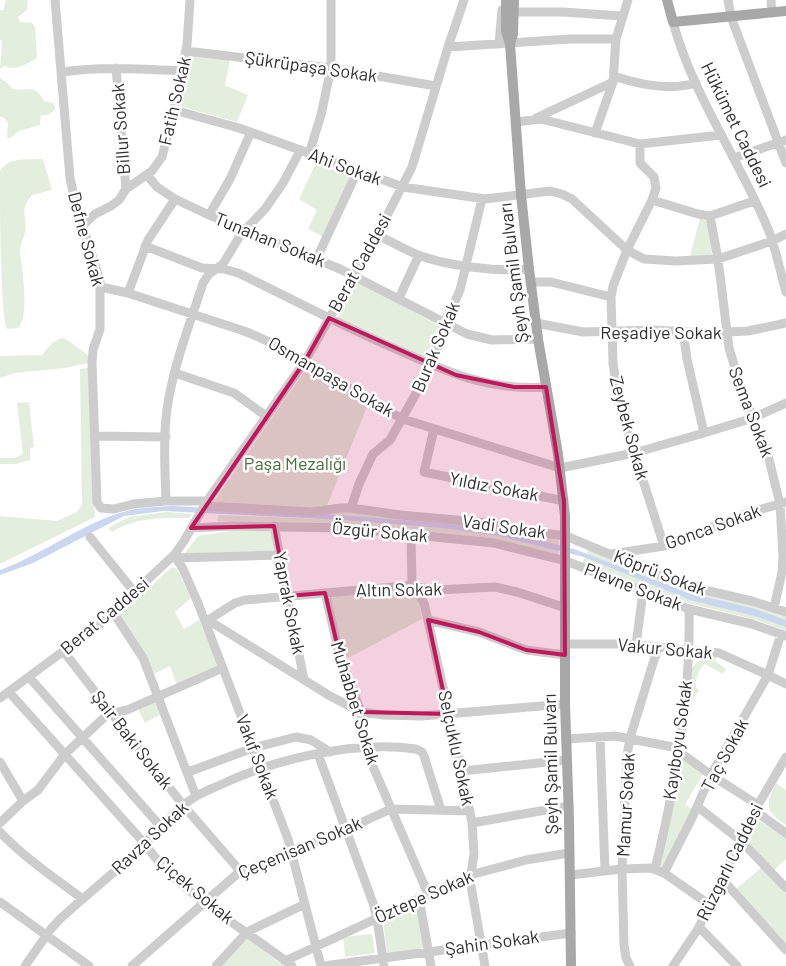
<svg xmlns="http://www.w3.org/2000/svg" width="786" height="966" font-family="Barlow,sans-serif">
  <rect width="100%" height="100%" fill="#fff"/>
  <path fill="#e3eede" d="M6 0H28L27 10 18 17 20 22 32 23 35 26 37 58C28 63 15 72 5 66L0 69 2 41 0 40V10H3Z
    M191 54 230 60 225 85 248 95 237 122 183 107 180 103Z
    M0 78 6 82 13 89C29 92 34 83 44 101L53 103 55 106V110L48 115H41L40 125 19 131 10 138H7L8 123 3 117H0Z
    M43 159 52 190 32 195C18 212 28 216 25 233 23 240 20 245 20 252 22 268 30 317 18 328L7 329C0 316 0 195 0 171 9 156 28 160 43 159Z
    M316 163 353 177 323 237 308 229 317 210 299 199Z
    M700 218 710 222 712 257 690 256Z
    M358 281 441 327 431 362 337 319Z
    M62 338 69 341 88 355V363L65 368 15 373 0 378V356L42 355 52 343Z
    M89 368 95 517 0 564V516L57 521 77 512 82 504 80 369Z
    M312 370 369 402 325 510 212 504 304 372Z
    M29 402 34 447 30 448V460L16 464H0V458H14L23 454 17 403Z
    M345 510 508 529 559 540 558 556 494 539 433 532 350 525 217 521 219 515 324 519 325 511Z
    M166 512 192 514 189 518C161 518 136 517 112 532L108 528 129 517Z
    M237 530 272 531 274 553 184 554 198 536Z
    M589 548 671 583 750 603 786 615V631L753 619 685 602 582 563Z
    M173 567 177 569 191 598 175 612 184 629 199 620 219 666 177 685 170 666 154 674 143 651 118 616 171 568Z
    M408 589 419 600 422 619 348 658 344 657 329 597Z
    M704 655H717L715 661 726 669 723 674 705 664C698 670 695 679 696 688L699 690 687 708 692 668Z
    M157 700 163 713 145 723 138 709Z
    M681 757 704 772 685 805 693 810 664 868 659 866Z
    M776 783 786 790V825C765 811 765 806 776 783Z
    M756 819 786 837V859L774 870 746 841Z
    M762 867 786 894V943L736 889Z
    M418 904 425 948 387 954 383 920Z
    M372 934 375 953 345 957 343 937Z
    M246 939H250L283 966H219Z"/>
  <path fill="#cad7ee" d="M173 506 352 516 448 524 482 528 523 536 574 549 686 592 755 609 786 620V627L755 616 690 600 584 557 499 536 442 528 345 520 163 511 124 516 33 563 0 575V570C42 555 81 524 123 512 139 507 156 507 173 506Z"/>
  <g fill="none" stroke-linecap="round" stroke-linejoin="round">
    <path stroke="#cdcdcd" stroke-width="9" d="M55 0 70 178 75 201 100 281V329L93 350 92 363 97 502 101 508 114 509 133 504 166 501H207
      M728 0 731 17 786 163
      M771 0 772 13
      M514 12H563L622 16
      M673 22C693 96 739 159 768 229 776 249 780 271 786 292
      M499 44 502 10
      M448 47 570 39H616
      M186 51 331 68 436 86
      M116 68 126 189
      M62 72C102 66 142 69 183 71
      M614 76C640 85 669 91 696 83
      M174 110 239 128 403 187 485 199 550 191 562 194 572 199 627 250 644 259 676 261 718 259 772 241 786 234
      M536 118 613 82
      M516 122 541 119 640 144 721 135
      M595 133 613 82 616 39 628 0
      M640 144V163L654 177 656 188 652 200 627 250 613 286 611 297 613 363 619 405 664 546
      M309 154 321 115 331 68V0
      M734 158 786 140
      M147 175 157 187 175 199 209 215 340 269 467 334 492 340 538 339
      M652 200 698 214 710 216 754 201
      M209 215 230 179 251 132
      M710 216 718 259 729 348 742 391 766 447 780 504 783 556 782 572 774 608
      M83 225 95 214 111 206 119 200 126 189 152 171 162 157 174 110 187 45 190 0
      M377 235C390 241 404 249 418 255 448 266 497 272 529 269
      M145 246 202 268 224 269 238 273C291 298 342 326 396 349 447 372 489 391 546 387
      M316 260 357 172
      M530 282H551L611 297
      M101 287 128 293 244 331C301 353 348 391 403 419L560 468 634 453 704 433 753 418 786 403
      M128 293 148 240 175 199
      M399 298 419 255
      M536 323 583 332 654 330 708 333 748 331 786 323
      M683 331 687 359 704 433
      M175 373 234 393 266 416
      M434 429 424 472 564 501
      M94 436 166 437
      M166 501C165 470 163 439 167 409 173 366 190 324 203 283L209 274 223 264 241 234 265 209 283 183 300 151
      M204 506 313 512 340 508H351L400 515 478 522 535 532 566 536 683 585 752 601 786 612
      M351 508 359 484 373 454 390 440 428 372 440 341 444 322 453 306 460 290 482 199
      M274 526 304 680
      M191 528 231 526 347 528 494 543 566 561 689 609 752 624 786 636
      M411 534 412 586 421 598 424 603 462 771 472 823 474 854 470 880 485 966
      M90 537 135 593
      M612 554 664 546 745 514 786 502
      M174 555 183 569 198 603 288 839 321 966
      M176 558 279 555
      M325 593 340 657 361 712 365 748 428 894
      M113 612 143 658 196 796
      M208 620 330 696 361 712 384 715 422 716 565 704
      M428 620 479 632 526 650 565 655
      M205 622 235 603 245 600 406 586 437 590 495 587 517 592 566 608
      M566 644H627L719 653 768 675 786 684
      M636 645 643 592
      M64 652 183 805 241 872
      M29 677 161 827
      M9 692 145 844C177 892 246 929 292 966
      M0 698 100 624 174 555 184 541 207 501 305 361 377 235 412 167 448 47 464 0
      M600 737 605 871
      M566 739 615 736 673 747 711 775 758 805
      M318 754 373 903 377 918 384 966
      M0 762 23 801
      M462 771 567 760
      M188 772 253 748 296 737 311 740 330 752
      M698 807 740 840 786 888
      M755 811 786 833
      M0 823 23 801 38 790 65 754 108 714 127 710 223 668
      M472 823 569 806
      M0 832C25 858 54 878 83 899
      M655 869C676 784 691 696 689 609
      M664 873 692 818 711 775 768 675 781 634
      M570 875 622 869 651 868 664 873 710 905
      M722 879 786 950
      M419 898 431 966
      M0 902 89 966
      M699 927 737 966
      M285 961 470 875 526 860 569 853
      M25 966 50 930 60 919C85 896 112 875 137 851 155 835 169 815 189 801 198 794 209 790 220 785 275 759 355 740 416 749L422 752 424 756 441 810
      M132 966 237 874 347 829 391 809 470 811
      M216 966 247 932 305 904
      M324 966 571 933
      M630 966 626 958 624 945 622 869 627 756 630 738 658 647
      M673 966 698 929 758 805 786 757"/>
    <path stroke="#a8a8a8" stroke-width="10" d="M506 0V31L510 44
      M514 0 513 34 510 44 521 195 529 269 538 339 558 454 565 516V704L569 819 571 966
      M667 0 673 22 786 11"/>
  </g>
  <path fill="#c2185b" fill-opacity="0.2" stroke="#c2185b" stroke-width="4" stroke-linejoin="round" d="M329 318 456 375 514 387H546L564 501 565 655 526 650 479 632 428 620 448 714 361 712 340 657 325 593 287 596 274 526 191 528 305 361Z"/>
  <g text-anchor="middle" stroke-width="5" stroke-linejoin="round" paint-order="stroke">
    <g font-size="18" fill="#303030" stroke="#fff">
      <text transform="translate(311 67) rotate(8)" y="6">Şükrüpaşa Sokak</text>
      <text transform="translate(175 101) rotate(-77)" y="6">Fatih Sokak</text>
      <text transform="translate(736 125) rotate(64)" y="6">Hükümet Caddesi</text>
      <text transform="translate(121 129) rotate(-94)" y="6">Billur Sokak</text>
      <text transform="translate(345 167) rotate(20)" y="6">Ahi Sokak</text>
      <text transform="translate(86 239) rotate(75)" y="6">Defne Sokak</text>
      <text transform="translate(270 240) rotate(22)" y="6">Tunahan Sokak</text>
      <text transform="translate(360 263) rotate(-61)" y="6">Berat Caddesi</text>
      <text transform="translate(514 273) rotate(-97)" y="6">Şeyh Şamil Bulvarı</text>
      <text x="661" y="339">Reşadiye Sokak</text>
      <text transform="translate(436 347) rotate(-67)" y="6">Burak Sokak</text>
      <text transform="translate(331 377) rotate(30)" y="6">Osmanpaşa Sokak</text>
      <text transform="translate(751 412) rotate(69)" y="6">Sema Sokak</text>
      <text transform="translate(629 428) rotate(75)" y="6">Zeybek Sokak</text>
      <text transform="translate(494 487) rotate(11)" y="6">Yıldız Sokak</text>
      <text transform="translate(504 527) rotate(8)" y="6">Vadi Sokak</text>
      <text transform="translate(713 527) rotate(-20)" y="6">Gonca Sokak</text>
      <text transform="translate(380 532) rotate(5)" y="6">Özgür Sokak</text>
      <text transform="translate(660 573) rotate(21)" y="6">Köprü Sokak</text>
      <text transform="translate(633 587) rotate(21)" y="6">Plevne Sokak</text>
      <text transform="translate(399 590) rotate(-1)" y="6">Altın Sokak</text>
      <text transform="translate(289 603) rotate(79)" y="6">Yaprak Sokak</text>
      <text transform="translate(105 616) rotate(-40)" y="6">Berat Caddesi</text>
      <text transform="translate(665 649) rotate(5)" y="6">Vakur Sokak</text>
      <text transform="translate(355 703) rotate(73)" y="6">Muhabbet Sokak</text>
      <text transform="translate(132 740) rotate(52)" y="6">Şair Baki Sokak</text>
      <text transform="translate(678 740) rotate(-82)" y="6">Kayıboyu Sokak</text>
      <text transform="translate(456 748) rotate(78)" y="6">Selçuklu Sokak</text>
      <text transform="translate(725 755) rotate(-62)" y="6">Taç Sokak</text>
      <text transform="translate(257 757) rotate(69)" y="6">Vakıf Sokak</text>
      <text transform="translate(551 764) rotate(-91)" y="6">Şeyh Şamil Bulvarı</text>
      <text transform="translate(626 805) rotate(-87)" y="6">Mamur Sokak</text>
      <text transform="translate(150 838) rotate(-43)" y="6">Ravza Sokak</text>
      <text transform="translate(300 848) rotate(-23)" y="6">Çeçenisan Sokak</text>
      <text transform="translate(730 862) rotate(-64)" y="6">Rüzgarlı Caddesi</text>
      <text transform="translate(195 890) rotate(40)" y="6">Çiçek Sokak</text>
      <text transform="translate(424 897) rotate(-24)" y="6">Öztepe Sokak</text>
      <text transform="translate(492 943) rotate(-8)" y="6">Şahin Sokak</text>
    </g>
    <g font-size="18" fill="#476e3b" stroke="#fff">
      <text x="295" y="470">Paşa Mezalığı</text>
    </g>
  </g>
</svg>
